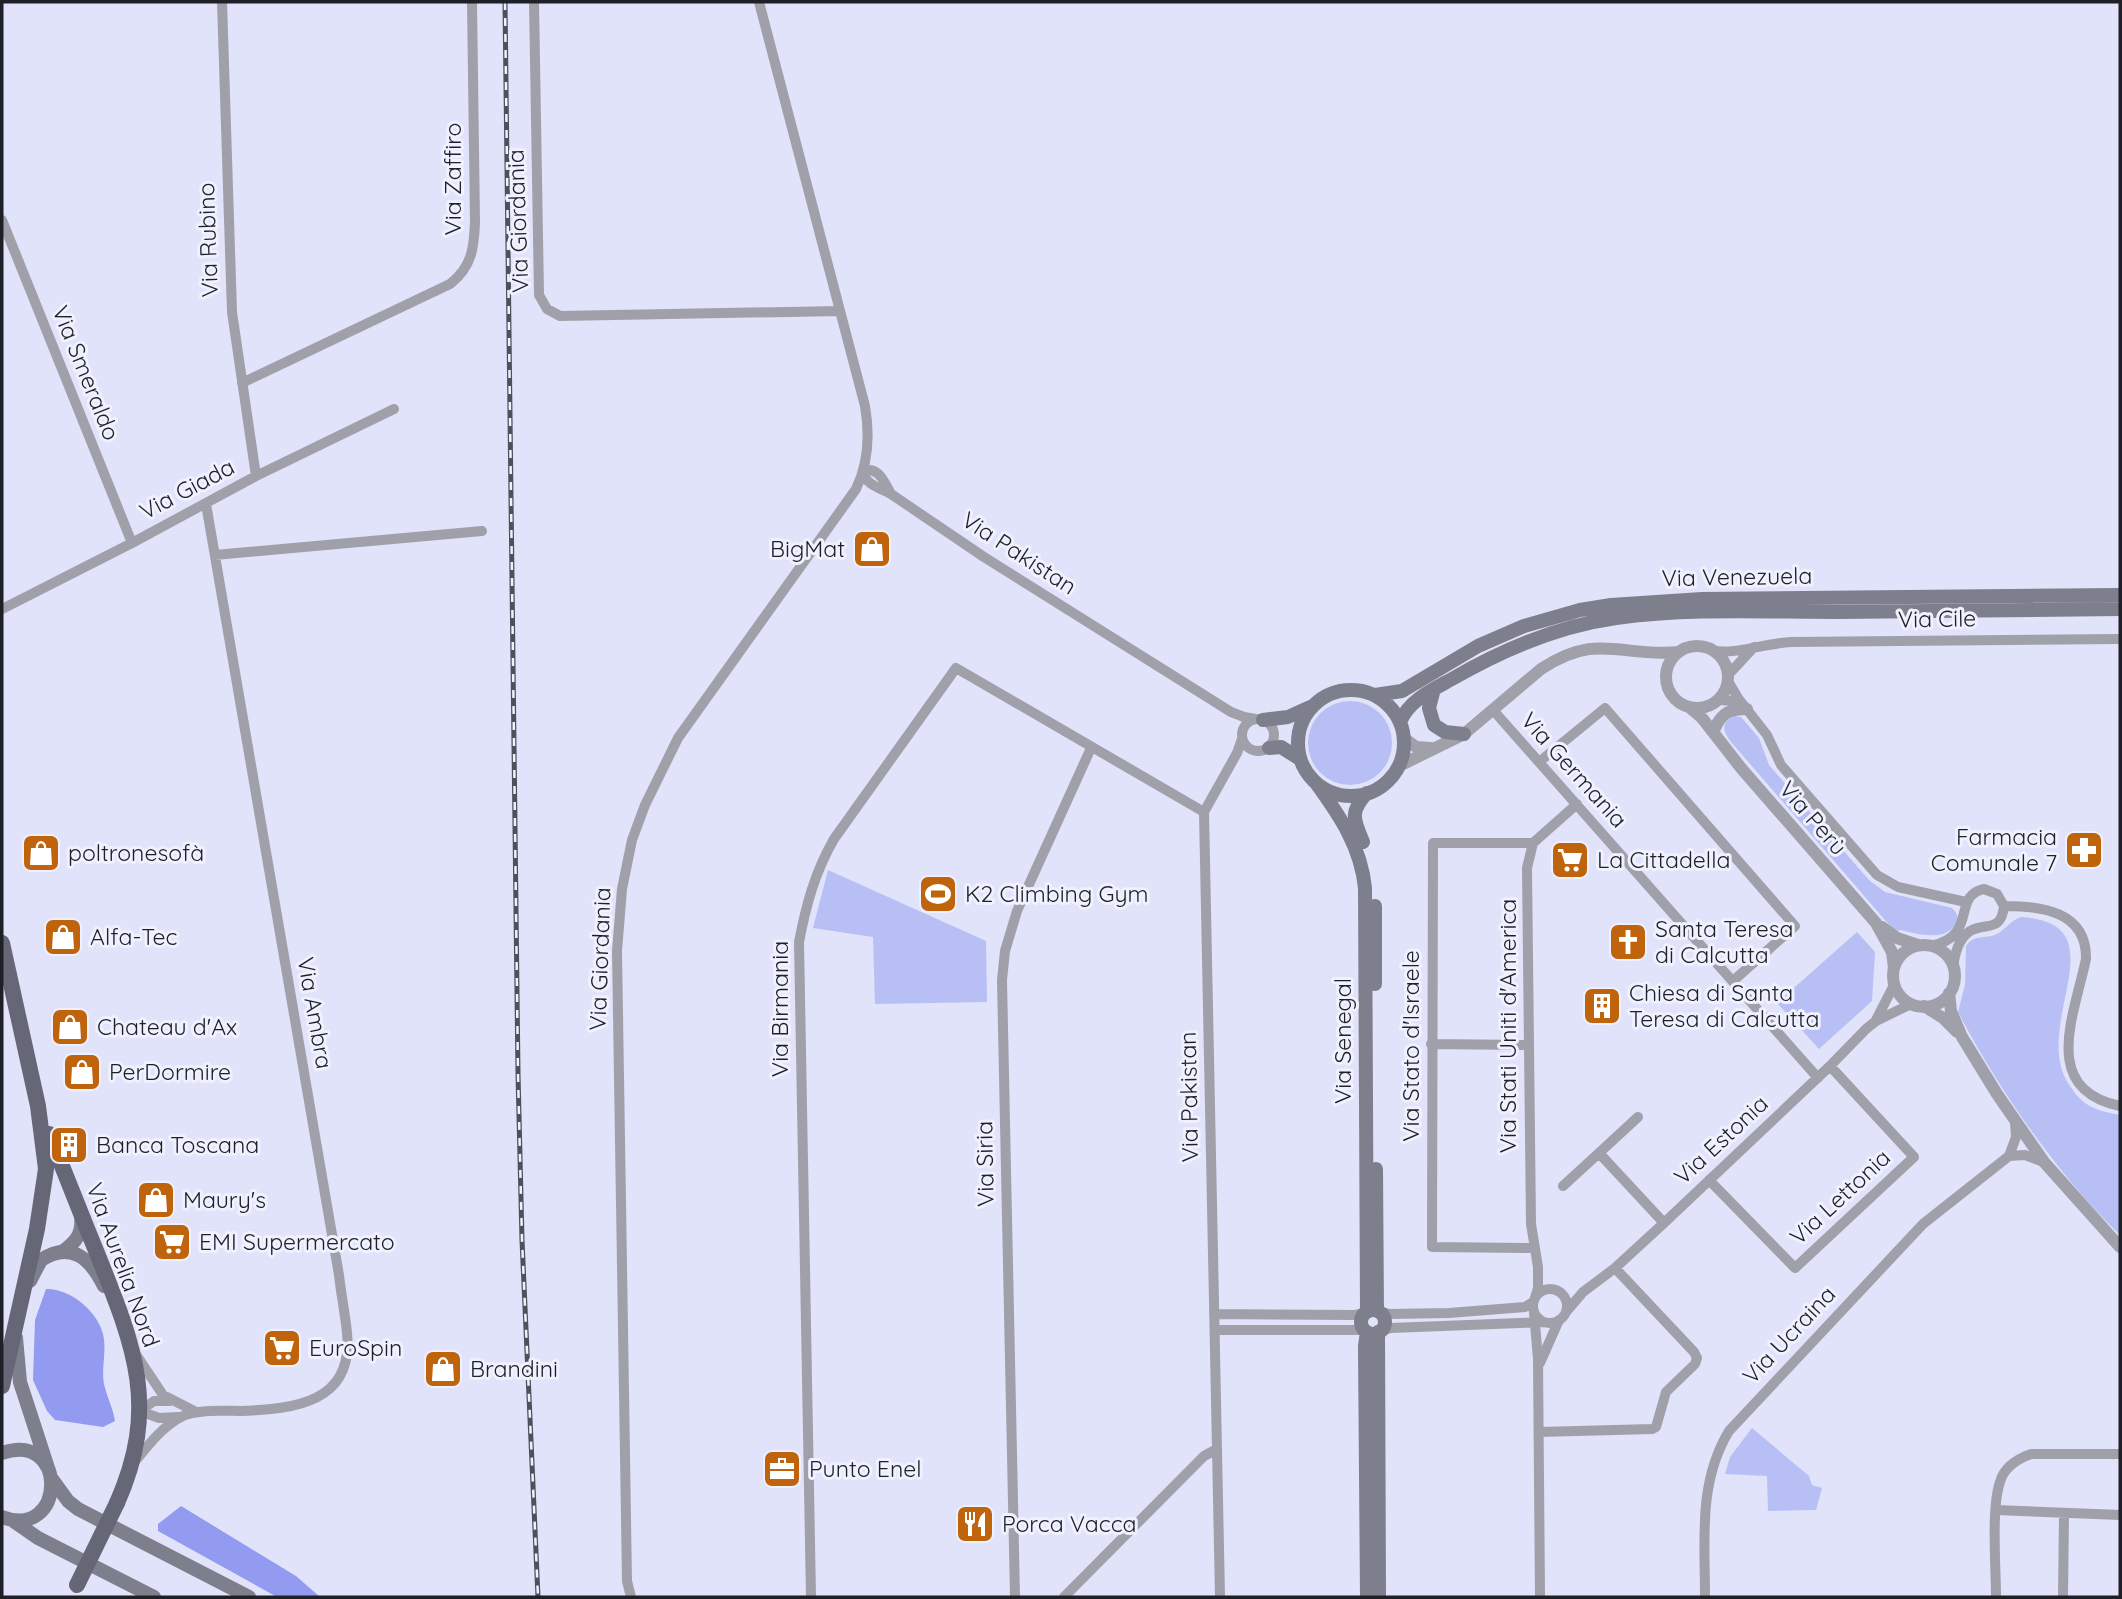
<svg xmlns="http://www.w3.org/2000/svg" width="2122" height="1599" font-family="Quicksand,sans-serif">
  <rect width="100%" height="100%" fill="#e0e3f9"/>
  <path fill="#b8bff5" d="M1308 743a42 42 0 1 1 84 0a42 42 0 1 1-84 0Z
    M1734 716 1741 717 1759 738 1769 765 1869 880 1885 892 1952 908C1958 914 1959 917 1955 924 1947 942 1916 934 1901 930L1897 931 1891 927 1731 742C1723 731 1720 723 1734 716Z
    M828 870 986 941 987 1002 875 1004 873 937 813 928Z
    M2021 917C2122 923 2031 1023 2068 1083 2075 1094 2082 1103 2094 1108 2102 1112 2112 1113 2120 1115V1235C2059 1177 1997 1087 1958 1012L1965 985 1966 946C1975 933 1985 940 1997 934 2006 929 2011 920 2021 917Z
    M1857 932 1875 952 1872 1001 1819 1049 1777 1003Z
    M1752 1428 1809 1476 1812 1485 1822 1488 1816 1510 1768 1511 1767 1476 1725 1474 1730 1457Z"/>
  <path fill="#939bf1" d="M46 1289C69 1288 97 1310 103 1334 107 1350 101 1369 104 1384 107 1397 113 1408 115 1421L103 1427 55 1420 47 1411 33 1380 35 1320Z
    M181 1506 296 1576 320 1597H277L158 1531V1524Z"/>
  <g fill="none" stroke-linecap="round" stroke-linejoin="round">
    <path stroke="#9fa0a9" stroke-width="10" d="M222 2 232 312 256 476
      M534 2 539 295 547 309 560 316 840 311
      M2 220 132 543
      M242 383 450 284C472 267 474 248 475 222L472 2
      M863 471C865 485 880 488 891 494L984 557 1231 712 1244 717 1256 719
      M863 471C879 466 884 482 891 494
      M215 555 482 531
      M2 609 132 543 256 476 394 409
      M1714 651C1740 654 1766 643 1791 642L2120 639
      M1728 675 1754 647
      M1728 681 1738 698 1767 735 1781 765 1877 875 1898 887 1966 902
      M1719 700 1734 701 1742 705
      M1493 710 1818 1078
      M1242 735a16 16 0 1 1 32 0a16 16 0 1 1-32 0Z
      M1539 762 1605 708 1795 926 1733 981
      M1533 843H1433L1432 1247 1534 1248
      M2004 906C2041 906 2087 911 2086 959 2074 1016 2040 1089 2120 1106
      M1931 946C1979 936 1951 896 1984 889L1997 894 2004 906C2001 933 1986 922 1970 931 1958 939 1955 954 1953 967
      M1876 1020 1894 985
      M1431 1044 1529 1045
      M1638 1117 1599 1153 1664 1223
      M2009 1156 2025 1155 2044 1162
      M1709 1180 1795 1268 1914 1157 1830 1066
      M1563 1186 1599 1153
      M1533 1306a17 17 0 1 1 34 0a17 17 0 1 1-34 0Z
      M1535 1298 1538 1288V1267L1531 1224 1527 868 1533 843 1577 804
      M1379 1312 1390 1314 1449 1313 1525 1307 1533 1302
      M1534 1312 1538 1359 1540 1597
      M1566 1312 1583 1292 1615 1268 1664 1223 1830 1066 1866 1029 1876 1021 1911 1004
      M1214 1314 1355 1315 1365 1313
      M1215 1330H1364
      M1381 1331 1391 1328 1544 1322
      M135 1353 163 1395 196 1412
      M1540 1363 1559 1320
      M170 1401H154L140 1411 159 1418 178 1417
      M1539 1432 1652 1429 1656 1427 1666 1392 1695 1364 1697 1358 1694 1352 1615 1268
      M133 1464C147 1447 162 1426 183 1416 200 1409 222 1411 241 1411 294 1409 354 1403 347 1333 345 1313 341 1294 339 1275L206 504
      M1996 1510 2120 1515
      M631 1597 627 1581 617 951 622 889 632 840 645 805 678 738 856 489C869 462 870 435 865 406L759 2
      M811 1597 799 942C806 905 815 872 834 839L956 668 1204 812
      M1015 1597 1002 980 1005 951 1017 911 1091 748
      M1064 1597 1204 1456 1217 1449
      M1220 1597 1204 812 1237 753 1242 739
      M1705 1597C1705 1540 1698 1482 1729 1431L1923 1224 2009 1156 2016 1137 2015 1121
      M1996 1597C1996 1568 1991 1508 2000 1482 2004 1467 2017 1459 2031 1454H2120
      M2063 1597 2064 1513"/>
    <path stroke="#9fa0a9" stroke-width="12" d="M1666 677a31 31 0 1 1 62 0a31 31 0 1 1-62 0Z
      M1689 707 1702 718 1741 768 1876 923 1892 952 1894 968
      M1715 728C1722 712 1731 709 1747 709
      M1404 738 1416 747 1431 748
      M1399 766 1464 734 1541 669C1599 631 1621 658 1679 652
      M1882 927 1897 938 1918 945
      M1893 976a31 31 0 1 1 62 0a31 31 0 1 1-62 0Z
      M1949 993 1951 1011 1962 1037 1997 1094 2044 1162 2120 1247
      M1924 1006 1943 1018 1957 1032"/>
    <path stroke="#7d7f8c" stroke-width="14" d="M1434 689 1429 708 1434 725 1445 732 1464 734
      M1298 743a53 53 0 1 1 106 0a53 53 0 1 1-106 0Z
      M1375 695 1402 691 1478 646 1524 626 1580 610 1611 605 1702 599 2120 595
      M1263 720 1288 717 1310 707
      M1400 722C1409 700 1434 689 1452 679 1502 650 1558 626 1616 618 1689 608 1765 612 1839 612 1933 611 2026 610 2120 609
      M1269 748 1281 747 1300 759
      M1316 783C1340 816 1361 847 1365 888L1367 1312
      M1363 842C1354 820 1349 812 1367 793
      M1375 906V984
      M1376 1169 1377 1311
      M62 1252C76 1242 83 1234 81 1216
      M30 1281 41 1260C72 1240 91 1260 104 1286
      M1361 1322a12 12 0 1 1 24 0a12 12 0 1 1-24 0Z
      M1378 1332 1379 1597
      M16 1338 20 1382 48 1468
      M2 1453C69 1430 66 1541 2 1517
      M52 1479 68 1501 78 1509 249 1597
      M12 1520 38 1538 154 1597
      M1367 1597 1365 1346 1367 1332"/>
    <path stroke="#656777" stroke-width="16" d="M2 943 38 1106 46 1169 37 1229 2 1386
      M49 1134C66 1175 82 1217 99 1258 135 1348 159 1408 117 1503"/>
    <defs>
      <path id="rail" d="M505 2 518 1074 522 1240 538 1597"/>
    </defs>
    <use href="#rail" stroke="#4e505b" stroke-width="5"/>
    <use href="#rail" stroke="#eff1fe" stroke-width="2.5" stroke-dasharray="8" stroke-linecap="butt"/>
    <path stroke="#656777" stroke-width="16" d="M77 1585 117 1503"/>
  </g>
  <defs>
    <symbol id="shop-square" viewBox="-11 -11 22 22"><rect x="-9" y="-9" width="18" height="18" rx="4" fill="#bf630d" stroke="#eff1fe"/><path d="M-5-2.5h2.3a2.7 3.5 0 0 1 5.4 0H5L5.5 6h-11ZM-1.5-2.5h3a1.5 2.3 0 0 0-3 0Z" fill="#fff"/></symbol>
    <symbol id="pharmacy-square" viewBox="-11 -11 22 22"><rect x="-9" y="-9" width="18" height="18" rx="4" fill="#bf630d" stroke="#eff1fe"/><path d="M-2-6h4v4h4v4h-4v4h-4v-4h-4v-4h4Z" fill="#fff"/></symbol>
    <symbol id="supermarket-square" viewBox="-11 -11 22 22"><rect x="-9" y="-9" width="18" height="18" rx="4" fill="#bf630d" stroke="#eff1fe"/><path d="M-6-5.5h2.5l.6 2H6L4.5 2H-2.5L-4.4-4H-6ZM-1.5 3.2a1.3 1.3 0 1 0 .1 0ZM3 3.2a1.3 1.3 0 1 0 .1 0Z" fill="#fff"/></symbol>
    <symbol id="stadium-square" viewBox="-11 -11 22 22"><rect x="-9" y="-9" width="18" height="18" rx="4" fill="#bf630d" stroke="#eff1fe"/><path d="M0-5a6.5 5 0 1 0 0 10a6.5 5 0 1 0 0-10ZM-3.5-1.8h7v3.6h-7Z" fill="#fff"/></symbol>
    <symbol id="church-square" viewBox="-11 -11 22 22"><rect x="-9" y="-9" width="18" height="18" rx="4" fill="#bf630d" stroke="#eff1fe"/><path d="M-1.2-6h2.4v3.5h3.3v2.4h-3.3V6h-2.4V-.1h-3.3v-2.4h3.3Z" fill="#fff"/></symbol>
    <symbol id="building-square" viewBox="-11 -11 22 22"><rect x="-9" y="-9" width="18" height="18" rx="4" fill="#bf630d" stroke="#eff1fe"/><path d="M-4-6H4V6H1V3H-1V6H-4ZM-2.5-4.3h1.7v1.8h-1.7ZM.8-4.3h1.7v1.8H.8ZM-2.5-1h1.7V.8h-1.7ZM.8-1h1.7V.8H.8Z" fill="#fff"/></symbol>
    <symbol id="office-square" viewBox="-11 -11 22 22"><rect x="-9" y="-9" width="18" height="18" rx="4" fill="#bf630d" stroke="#eff1fe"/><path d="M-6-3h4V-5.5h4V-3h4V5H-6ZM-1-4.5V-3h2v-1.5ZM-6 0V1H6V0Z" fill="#fff"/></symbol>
    <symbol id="restaurant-square" viewBox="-11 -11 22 22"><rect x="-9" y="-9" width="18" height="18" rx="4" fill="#bf630d" stroke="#eff1fe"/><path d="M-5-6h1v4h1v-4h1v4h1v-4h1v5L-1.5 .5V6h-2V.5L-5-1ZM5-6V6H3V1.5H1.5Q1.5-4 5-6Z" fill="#fff"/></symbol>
  </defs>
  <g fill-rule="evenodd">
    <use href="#shop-square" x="850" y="527" width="44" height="44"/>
    <use href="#pharmacy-square" x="2062" y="828" width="44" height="44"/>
    <use href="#shop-square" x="19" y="831" width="44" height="44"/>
    <use href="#supermarket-square" x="1548" y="838" width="44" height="44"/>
    <use href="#stadium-square" x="916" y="872" width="44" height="44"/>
    <use href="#shop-square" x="41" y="915" width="44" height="44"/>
    <use href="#church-square" x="1606" y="920" width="44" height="44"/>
    <use href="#building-square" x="1580" y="984" width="44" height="44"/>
    <use href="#shop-square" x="48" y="1005" width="44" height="44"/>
    <use href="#shop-square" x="60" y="1050" width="44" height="44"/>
    <use href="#building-square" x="47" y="1123" width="44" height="44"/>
    <use href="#shop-square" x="134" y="1178" width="44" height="44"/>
    <use href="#supermarket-square" x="150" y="1220" width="44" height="44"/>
    <use href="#supermarket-square" x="260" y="1326" width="44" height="44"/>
    <use href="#shop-square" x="421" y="1347" width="44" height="44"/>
    <use href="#office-square" x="760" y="1447" width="44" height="44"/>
    <use href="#restaurant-square" x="953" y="1502" width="44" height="44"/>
  </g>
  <g text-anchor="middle" stroke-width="6" stroke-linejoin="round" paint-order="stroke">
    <g font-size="23" fill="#1e1f27" stroke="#eff1fe">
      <text transform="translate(453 179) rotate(-90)" y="8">Via Zaffiro</text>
      <text transform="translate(518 221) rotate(-92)" y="8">Via Giordania</text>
      <text transform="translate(208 240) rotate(-92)" y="8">Via Rubino</text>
      <text transform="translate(86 373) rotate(68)" y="8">Via Smeraldo</text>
      <text transform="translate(187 489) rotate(-28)" y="8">Via Giada</text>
      <text transform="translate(1019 553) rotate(33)" y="8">Via Pakistan</text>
      <text transform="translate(1737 577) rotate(-1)" y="8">Via Venezuela</text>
      <text transform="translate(1937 619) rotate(-1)" y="8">Via Cile</text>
      <text transform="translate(1574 770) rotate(48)" y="8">Via Germania</text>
      <text transform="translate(1813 818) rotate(49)" y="8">Via Perù</text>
      <text transform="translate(600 959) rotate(-88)" y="8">Via Giordania</text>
      <text transform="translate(780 1009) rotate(-90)" y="8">Via Birmania</text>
      <text transform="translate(315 1013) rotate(80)" y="8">Via Ambra</text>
      <text transform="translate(1508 1026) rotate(-90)" y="8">Via Stati Uniti d'America</text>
      <text transform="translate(1343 1041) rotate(-90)" y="8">Via Senegal</text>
      <text transform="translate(1411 1046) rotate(-90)" y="8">Via Stato d'Israele</text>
      <text transform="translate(1189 1097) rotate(-91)" y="8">Via Pakistan</text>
      <text transform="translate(1721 1140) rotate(-43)" y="8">Via Estonia</text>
      <text transform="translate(985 1164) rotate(-91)" y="8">Via Siria</text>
      <text transform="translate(1840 1197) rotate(-43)" y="8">Via Lettonia</text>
      <text transform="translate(123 1265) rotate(70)" y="8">Via Aurelia Nord</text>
      <text transform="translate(1789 1335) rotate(-47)" y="8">Via Ucraina</text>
    </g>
    <g font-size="23" fill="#1e1f27" stroke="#eff1fe" text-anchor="start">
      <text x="845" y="557" text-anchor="end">BigMat</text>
      <text x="2057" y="845" text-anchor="end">Farmacia<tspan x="2057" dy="26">Comunale 7</tspan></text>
      <text x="68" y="861">poltronesofà</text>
      <text x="1597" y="868">La Cittadella</text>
      <text x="965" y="902">K2 Climbing Gym</text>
      <text x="1655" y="937">Santa Teresa<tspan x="1655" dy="26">di Calcutta</tspan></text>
      <text x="90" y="945">Alfa-Tec</text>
      <text x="1629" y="1001">Chiesa di Santa<tspan x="1629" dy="26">Teresa di Calcutta</tspan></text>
      <text x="97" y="1035">Chateau d'Ax</text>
      <text x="109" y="1080">PerDormire</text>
      <text x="96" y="1153">Banca Toscana</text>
      <text x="183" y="1208">Maury's</text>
      <text x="199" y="1250">EMI Supermercato</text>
      <text x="309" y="1356">EuroSpin</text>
      <text x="470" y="1377">Brandini</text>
      <text x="809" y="1477">Punto Enel</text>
      <text x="1002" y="1532">Porca Vacca</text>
    </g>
  </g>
  <rect width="2122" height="1599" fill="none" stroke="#1e1f27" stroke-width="7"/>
</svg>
